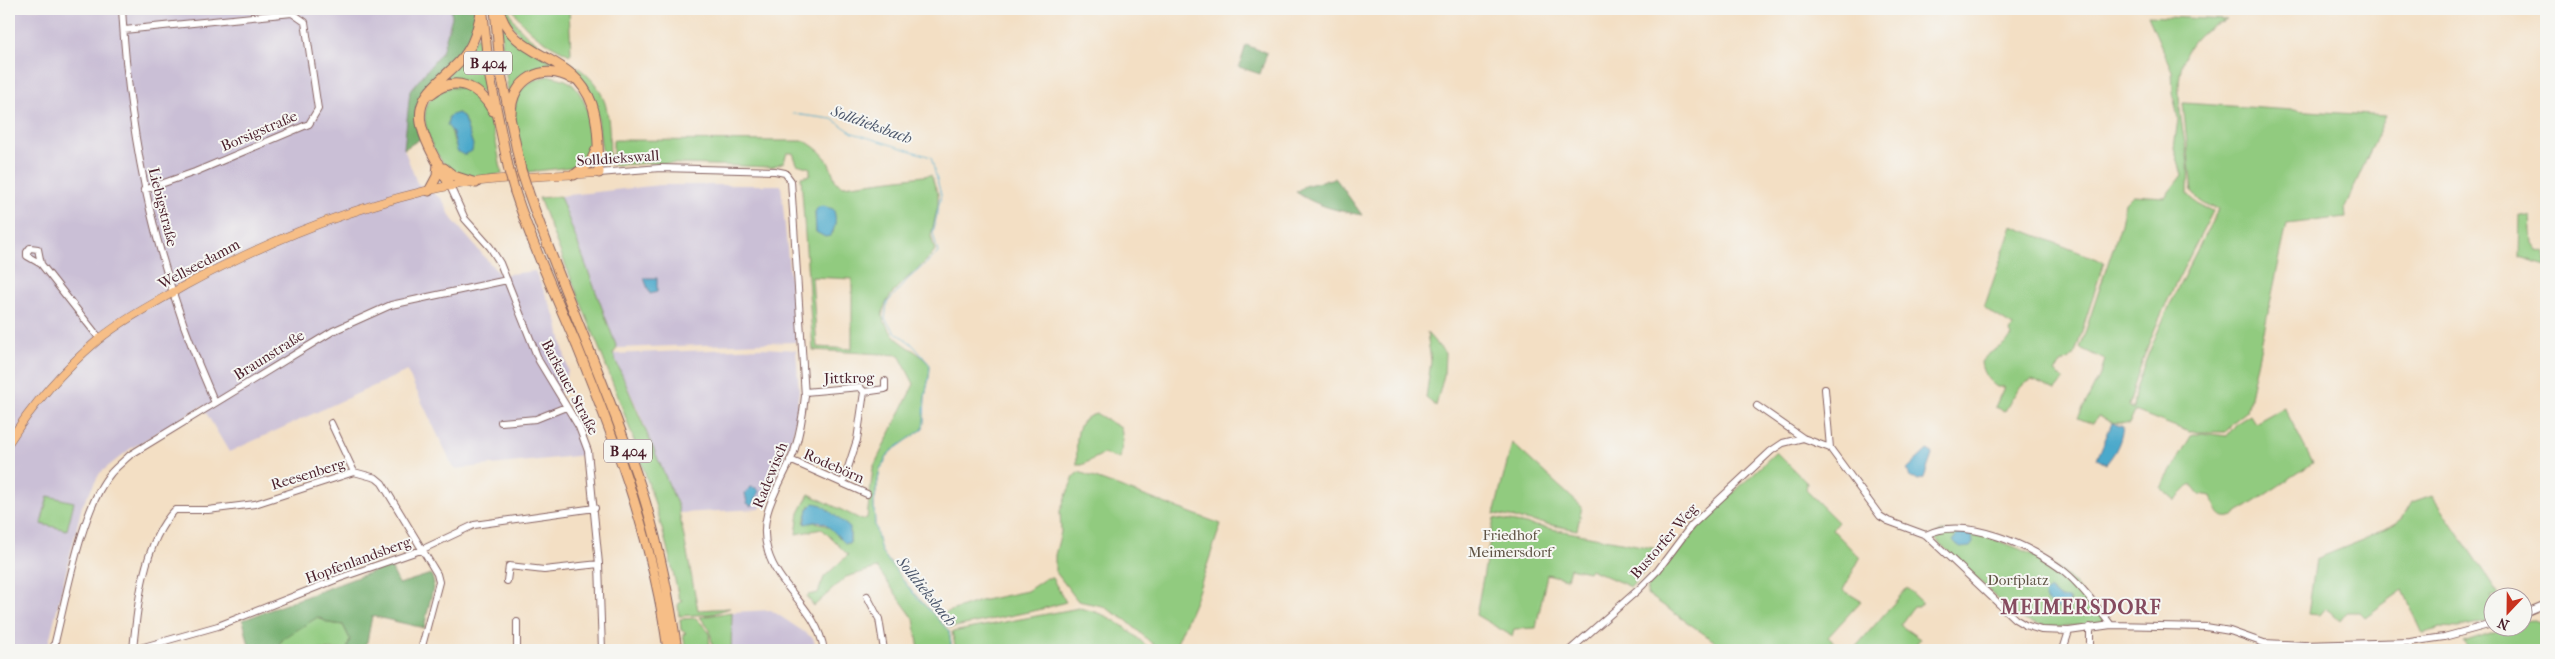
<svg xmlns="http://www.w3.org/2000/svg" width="2555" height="659" font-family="'IM FELL French Canon',serif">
  <rect width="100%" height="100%" fill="#f6f6f2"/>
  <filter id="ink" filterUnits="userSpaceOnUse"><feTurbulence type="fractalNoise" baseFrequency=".02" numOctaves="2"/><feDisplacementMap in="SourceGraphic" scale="10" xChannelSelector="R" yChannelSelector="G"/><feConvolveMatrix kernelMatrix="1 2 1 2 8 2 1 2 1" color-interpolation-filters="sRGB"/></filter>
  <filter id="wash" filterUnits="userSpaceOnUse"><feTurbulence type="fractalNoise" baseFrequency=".0096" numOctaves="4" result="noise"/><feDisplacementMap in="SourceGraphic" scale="20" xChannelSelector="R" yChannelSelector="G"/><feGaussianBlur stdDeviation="1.12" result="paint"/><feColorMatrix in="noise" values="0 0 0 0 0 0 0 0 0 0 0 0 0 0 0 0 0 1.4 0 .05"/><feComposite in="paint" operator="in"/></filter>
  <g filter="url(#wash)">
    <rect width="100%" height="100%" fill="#f3dfc4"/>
    <path fill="#cabfd6" d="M9 9H451L452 17 442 52 410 91 404 149 417 183 442 199 452 219 500 275 535 271 557 320 568 371 558 397 585 455 454 469 407 371 229 452 202 406 130 449 100 473 82 506 47 650H9Z
      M660 185H781L796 342 617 348 560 196Z
      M762 348 796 350 799 391 794 431 777 474 760 509 679 513 639 412 613 354Z
      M771 610 813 638 817 650H731L732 612Z"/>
    <path fill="#91cb7f" stroke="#6e7555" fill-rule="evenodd" d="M504 9H509C524 56 589 52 605 103 611 123 609 145 610 165 595 156 604 106 587 86 582 81 574 77 568 73 543 55 515 39 504 9Z
      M513 9H569L571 53 570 55C546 43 526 33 513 9Z
      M2148 16 2227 20C2219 24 2207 28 2200 34 2165 66 2183 123 2188 163 2189 174 2188 184 2188 194L2195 202 2213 211C2182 272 2144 339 2129 406L2134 410C2127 382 2201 242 2218 210L2200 201 2192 192 2183 103 2386 116 2345 207 2346 217 2287 224 2247 411 2232 423 2226 432H2189L2135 411 2129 424 2111 422 2098 416 2093 424 2078 418 2100 375 2105 360 2080 348 2121 224 2125 203 2133 195 2165 197 2182 175 2174 148 2178 119 2173 94 2172 71Z
      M499 18 504 28 561 70C537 69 518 73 509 99Z
      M478 36 485 94 481 91 440 85Z
      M551 76C559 78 567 79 573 85 590 102 594 134 590 157L580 166 527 172C517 136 496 82 551 76Z
      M447 88C453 88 462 87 467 89 492 100 497 150 502 174 491 175 470 181 459 176 439 166 418 127 427 105 431 96 439 93 447 88ZM458 113 463 116 473 145H455L448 118Z
      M613 140 805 141C826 154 828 159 836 182L843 186 931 175 938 194V206L931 236 935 250C919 274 887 286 882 316 896 348 911 343 930 365 930 377 927 385 925 397 924 408 925 418 923 429L890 452 880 470 874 503 875 525 881 551 911 590 949 631 952 650H919L914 619 877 568 846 577 814 606 807 597 808 595 818 593 824 577 848 555 822 529 796 534 799 513 809 494 862 520 867 518 873 468 914 384 899 355 813 350 801 177 810 175V168L797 164 793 153H787L784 162 772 167 653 163 613 165ZM823 206 834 211 833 233 816 232 815 212ZM812 277 852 279V349L817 347ZM810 505 850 532V543H845C832 527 825 521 804 522Z
      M560 196 617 348 613 354 678 506 698 610 730 608 712 614 679 616 678 605 682 600 679 599C651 460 590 330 539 198Z
      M2520 215 2530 217 2532 243 2537 250 2546 252V265L2519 257Z
      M2012 226 2104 262 2074 356 2062 363 2055 372 2064 379 2055 390 2032 380C2018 385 2012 399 2005 411L1995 407 2004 387H1997C1988 381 1982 373 1981 362 1989 350 2005 347 2012 336L2010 332 2013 326 1984 308Z
      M1427 333 1445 353 1444 375 1436 406 1426 398 1431 361Z
      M2284 407 2313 463 2233 516C2218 522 2216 507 2212 496L2199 494 2191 484 2175 500 2161 488 2191 436 2202 433 2227 436 2237 423 2250 415 2255 423Z
      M1097 414 1121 428 1123 440 1120 459 1103 454 1082 465H1077C1077 445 1072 418 1097 414Z
      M1512 443 1582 507 1577 530 1494 514Z
      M1776 452 1807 483 1806 490 1838 522 1832 529 1860 558 1843 590 1861 601 1828 637 1840 648 1838 650H1727L1647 594 1648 587 1705 520Z
      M1079 472 1221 524 1195 601 1174 650H1159L1126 620 1102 606 1078 601 1055 571V555L1061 532 1060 511 1074 476Z
      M2432 495 2500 596H2492V619L2458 628 2439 627 2423 634 2403 590 2365 617 2360 612H2347L2340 621 2326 608 2320 615 2308 614 2316 559 2363 540 2390 526 2402 519 2412 502Z
      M48 496 74 502 67 530 41 524Z
      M1494 518 1663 550 1631 587 1590 569 1588 572 1570 568 1567 579 1547 574 1536 628 1514 629 1512 636 1476 615Z
      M1960 531C1988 534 2042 556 2063 573 2080 587 2093 607 2106 623 2075 625 2046 632 2017 617L1932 536 1941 532ZM2052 591 2059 598 2071 600 2068 607 2059 609 2055 606Z
      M1046 578H1052L1066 602 1038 610 950 628 939 615 980 601 1027 591Z
      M1907 588 1922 602 1918 607H1913L1900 625 1920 639 1912 650H1853Z
      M1079 608C1114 615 1125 627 1151 650H956L952 632Z
      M732 612 731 650H713L710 630 700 617Z
      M317 617 329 623 343 625 350 639 347 650H274L284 638Z
      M696 618 709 632 710 650H686L683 634 686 633 681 630 680 619Z
      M2530 620 2546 625V650H2470L2463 642 2509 627 2522 626 2523 622Z"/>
    <path fill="#74af6e" stroke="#5f674c" d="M451 9H476C475 26 470 42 460 56 437 87 403 93 420 139L404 149 410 91 442 52 452 17Z
      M1246 45 1267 53 1260 74 1239 67Z
      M1335 178 1339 183 1362 215C1338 211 1316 206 1296 192L1304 186Z
      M390 565 399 584 431 574 434 583 424 628 372 616 367 642 360 650H347L350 639 343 625 329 623 318 617 284 638 274 650H250L243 620Z"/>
    <path fill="#4ca9cb" stroke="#4b647b" d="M458 113 463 116 473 145 472 151 464 155 457 151 453 133 447 125 449 116Z
      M823 206 833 209C837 216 836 229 830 236L825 237 816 232 815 212 818 207Z
      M644 278H657V292L650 294Z
      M2112 423 2123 427C2121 442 2116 452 2106 464L2097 459Z
      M1927 450 1931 452 1932 455 1924 478 1919 480 1910 478 1907 469Z
      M751 487 756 488 759 491 754 504 751 506 747 503 745 493Z
      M814 503 822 505 850 528V543H845L826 524 819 521 805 524 808 509Z
      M1958 533 1972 535 1973 543 1970 547 1960 548 1953 540Z
      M2049 589 2059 598 2070 599 2068 607 2059 609 2046 601 2044 594Z"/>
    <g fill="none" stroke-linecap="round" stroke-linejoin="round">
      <path stroke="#4ca9cb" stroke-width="1" d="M793 114 832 119 853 133 931 157 941 195 933 233 938 253 907 280 887 303 885 319 894 331 912 344 930 365C930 377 927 386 925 397 924 408 925 418 923 429L890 452 880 470 874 503 875 525 881 551 911 591 949 631 952 650"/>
    </g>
  </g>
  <g filter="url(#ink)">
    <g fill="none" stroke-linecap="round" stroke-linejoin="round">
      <defs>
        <path id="minor" d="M122 9C130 148 158 275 215 403
          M124 30 292 13 305 22 318 109 309 124 195 172 144 190
          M599 173 660 168 775 171 785 173 791 181 805 396C803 415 800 433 794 452 781 486 756 513 768 552 779 589 817 608 824 650
          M450 186 465 219 490 247 500 263 539 361 579 427 588 451 599 564 602 650
          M41 264 27 256V252L30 248 38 249 41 264 100 339
          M1825 389 1830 448
          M805 392 860 387 864 392 885 389V381
          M1757 406 1803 438 1830 448 1880 516 1888 521 1926 535 2015 619 2025 625 2041 630 2069 631 2111 625 2206 627 2230 631 2264 643 2304 645 2410 642 2444 637 2492 624
          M501 422 536 419 566 407
          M331 423 354 472
          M790 460 867 494
          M843 483 857 440 864 392
          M1926 535C1965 515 2034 547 2065 572 2082 586 2097 607 2111 625
          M507 581 509 566 544 570 599 564
          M867 596 879 619 884 650
          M2522 614 2546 604
          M517 622V650
          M2090 627V650
          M53 650C65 605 81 507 111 473 116 467 124 461 130 455L333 331 391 305 507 280
          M133 650C137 608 143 542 175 510H208L255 504 354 472 376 478 382 483 437 574 439 582 421 650
          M133 650 218 626 340 578 421 550 474 525 595 508
          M1570 650 1638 590 1658 570 1691 526 1771 451 1783 443 1803 438
          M2063 650 2069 631"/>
        <path id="major" d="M9 442C33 404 63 370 98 340 124 319 155 303 184 286 267 241 356 205 448 186 496 177 550 176 599 173"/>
        <path id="highway" d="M495 9 501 74 521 170
          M499 9C512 61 573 51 592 104 599 125 598 151 599 173
          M483 14 489 73 509 171
          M431 94C455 74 479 86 493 111
          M511 114C511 79 543 62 572 79
          M444 168 454 176 476 183
          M574 175 590 163 596 150
          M450 186C440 166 425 145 421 123 415 89 452 76 467 52 476 39 478 24 482 9
          M429 191 437 176 438 163
          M528 191C562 291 608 387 641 488 658 541 669 595 677 650
          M515 192C532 244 555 295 577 346 617 445 654 544 668 650"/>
      </defs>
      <use href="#minor" stroke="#856261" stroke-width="8"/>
      <use href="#major" stroke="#856261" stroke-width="9"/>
      <use href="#highway" stroke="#856261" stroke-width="11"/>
      <use href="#minor" stroke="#fff" stroke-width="6"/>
      <use href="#major" stroke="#f6be87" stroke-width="8"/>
      <use href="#highway" stroke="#f6be87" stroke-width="9"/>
      <defs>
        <path id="highway-bridge" d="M521 170 528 191
          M509 171 515 192"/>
      </defs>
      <use href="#highway-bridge" stroke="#856261" stroke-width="11" stroke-linecap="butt"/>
      <use href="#highway-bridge" stroke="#f6be87" stroke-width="9"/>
    </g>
  </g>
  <g text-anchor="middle" stroke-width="4" stroke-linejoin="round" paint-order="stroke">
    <g fill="#f6f6f2" stroke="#7e6067" stroke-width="1">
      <rect x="464" y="51.5" width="48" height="23" rx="4"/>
      <rect x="604" y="439.5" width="48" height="23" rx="4"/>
    </g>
    <g font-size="14" font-weight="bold" fill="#4a1f2b">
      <text x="488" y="68">B 404</text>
      <text x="628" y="456">B 404</text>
    </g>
    <g font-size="15" fill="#4a1f2b" stroke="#f6f6f2">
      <text transform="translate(259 131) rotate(-23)" y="5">Borsigstraße</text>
      <text transform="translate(618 158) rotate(-4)" y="5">Solldiekswall</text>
      <text transform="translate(163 207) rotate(76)" y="5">Liebigstraße</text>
      <text transform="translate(199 264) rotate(-28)" y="5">Wellseedamm</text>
      <text transform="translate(269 355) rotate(-32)" y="5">Braunstraße</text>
      <text transform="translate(849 378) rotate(-1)" y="5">Jittkrog</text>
      <text transform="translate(570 387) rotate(62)" y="5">Barkauer Straße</text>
      <text transform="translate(834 466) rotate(24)" y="5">Rodebörn</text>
      <text transform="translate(308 474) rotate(-17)" y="5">Reesenberg</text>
      <text transform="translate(770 475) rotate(-68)" y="5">Radewisch</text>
      <text transform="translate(1664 541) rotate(-49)" y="5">Bustorfer Weg</text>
      <text transform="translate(358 560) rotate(-20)" y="5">Hopfenlandsberg</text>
    </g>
    <g font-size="15" fill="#5f5344" stroke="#f6f6f2">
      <text x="1510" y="540">Friedhof<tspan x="1510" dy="17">Meimersdorf</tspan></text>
      <text x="2018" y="585">Dorfplatz</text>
    </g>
    <g font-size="16" font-style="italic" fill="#4b566b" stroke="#f6f6f2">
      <text transform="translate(872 124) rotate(20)" y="6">Solldieksbach</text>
      <text transform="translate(927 591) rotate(51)" y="6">Solldieksbach</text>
    </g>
    <g font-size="20" font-weight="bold" letter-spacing="1" fill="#864c60" stroke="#f6f6f2">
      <text x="2081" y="614">MEIMERSDORF</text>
    </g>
  </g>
  <rect width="2555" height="659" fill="none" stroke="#f6f6f2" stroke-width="30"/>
  <g transform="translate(2508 612) rotate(202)"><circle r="24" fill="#f6f6f2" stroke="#b1a0a2"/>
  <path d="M0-4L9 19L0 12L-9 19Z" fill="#c8321e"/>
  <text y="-8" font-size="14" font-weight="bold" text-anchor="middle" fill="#4a1f2b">N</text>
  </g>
</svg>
